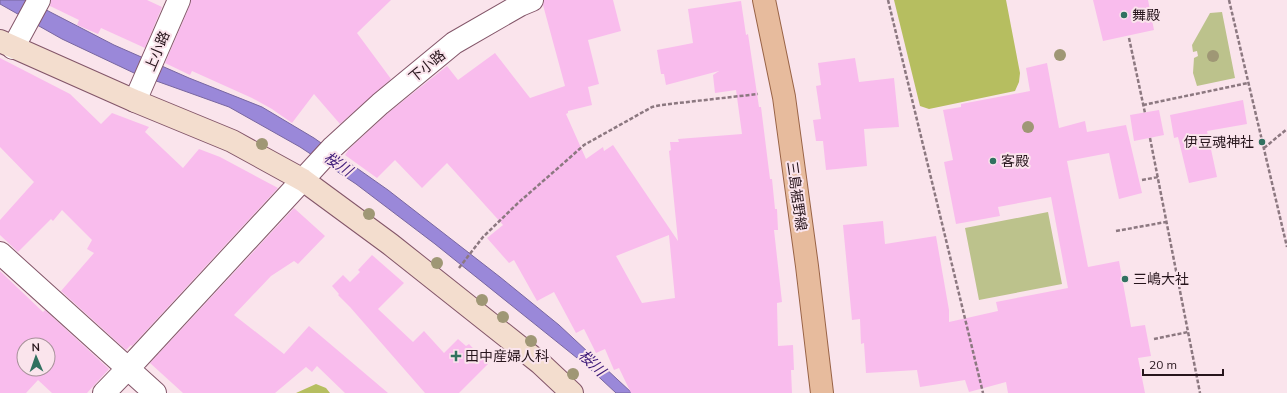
<svg xmlns="http://www.w3.org/2000/svg" width="1287" height="393" font-family="Mulish,'Noto Sans JP',sans-serif">
  <rect width="100%" height="100%" fill="#fae4ec"/>
  <path fill="#bcc28c" d="M1222 12 1235 78 1197 86 1193 73 1194 58 1198 56 1197 51 1193 52 1192 45 1210 13Z
    M1048 212 1062 284 979 300 965 228Z"/>
  <path fill="#b6be60" d="M894 0H1006L1020 73 1019 82 1015 91 929 109 920 106Z
    M316 384 326 388 330 393H296Z"/>
  <path fill="#9a88d9" stroke="#7866a0" d="M0 0H27L114 45 189 78 262 107 314 138 388 190 500 277 559 325 632 393H616L587 366 435 244 356 184 300 147 229 107 134 73 62 39 0 4Z"/>
  <path fill="#f9bced" fill-rule="evenodd" d="M51 0H147L162 7 145 48 101 28 98 34 77 25 79 20 50 6Z
    M191 0H391L357 33 391 79 340 124 314 94 292 123 272 109 252 98 192 71 190 75 165 63 190 5Z
    M544 0H613L621 31 588 40 599 84 588 87 592 105 568 111V113L566 114 586 159 603 147 604 151 613 145 678 241 669 151 671 150 670 142H679L678 139 742 134 736 90 715 93 713 75 719 71 666 85 664 74H661L657 50 693 43 688 9 741 1 746 35 748 34 759 107H761L770 179H772L775 209H777L778 230H774L782 302 777 303 778 346 793 345 794 370H791L792 393H631L619 368 614 370 605 349 596 353 584 329 576 333 554 292 537 301 514 260 509 263 487 238 503 225 447 163 422 188 395 160 377 178 345 155 349 149 388 113 447 66 458 80 495 53 530 98 565 86 543 5ZM669 235 675 298 642 303 616 256Z
    M1093 0H1148L1154 30 1103 41Z
    M0 58 70 94 101 124 112 113 149 127 145 132 183 168 199 149 220 157 278 188 132 346 131 345 126 350 61 291 94 253 87 249 92 240 62 210 53 221 51 219 18 252 0 235V220L34 182 0 147Z
    M855 58 859 82 894 78 899 127 864 129 867 166 826 170 823 141H816L813 120 821 119 816 86 821 85 818 63Z
    M1047 63 1059 128 1085 121 1087 132 1126 125 1142 193 1119 199 1109 153 1067 161 1088 267 1119 261 1131 327 1145 325 1151 356 1138 358 1145 393H1008L1006 382 969 392 965 380 920 387 917 370 866 373 864 343 861 344 860 319 852 320 843 225 883 221 885 244 936 236 949 310V322L998 311 996 302 1068 288 1051 197 998 207 1000 216 956 224 944 162 953 160 943 110 961 107V104L1030 91 1026 68Z
    M1243 100 1247 124 1207 131 1217 177 1189 183 1178 137 1174 138 1170 115Z
    M1159 110 1164 135 1134 141 1130 115Z
    M294 208 325 236 298 264 294 261 271 276 234 315 284 354 309 326 388 393H345L317 366 312 372 306 367 275 393H183L150 363Z
    M372 255 404 283 378 309 413 342 424 331 444 353 458 339 466 346 469 344 488 364 459 393H425L350 307 338 295 339 294 332 286 343 275 350 282 360 272 358 270Z
    M0 271 43 312 45 310 109 369 87 393H52L38 380 26 393H0ZM24 345H48V369H24Z"/>
  <g fill="none" stroke-linecap="round" stroke-linejoin="round">
    <defs>
      <path id="street" d="M13 48 39 0
        M135 101 179 0
        M0 253 155 393
        M104 393 137 359 333 147 380 104 454 43 520 5 532 0"/>
      <path id="secondary" d="M0 41 135 101 232 141 303 180 390 244 540 363 572 393"/>
      <path id="primary" d="M764 0 784 97 807 266 822 393"/>
    </defs>
    <use href="#street" stroke="#835669" stroke-width="24"/>
    <use href="#secondary" stroke="#835669" stroke-width="24"/>
    <use href="#primary" stroke="#996346" stroke-width="24"/>
    <path stroke="#8c7880" stroke-width="2.5" stroke-dasharray="4 2" stroke-linecap="butt" d="M888 0 983 393
      M1229 0 1287 247
      M1129 38 1145 113
      M1143 105 1248 83
      M1150 138 1200 393
      M1264 148 1287 129
      M1142 180 1158 177
      M1116 231 1166 222
      M459 268 483 237 518 203 566 161 584 145 652 107 661 105 758 94
      M1154 339 1188 332"/>
    <use href="#street" stroke="#fff" stroke-width="22"/>
    <use href="#secondary" stroke="#f3ddce" stroke-width="22"/>
    <use href="#primary" stroke="#e7bb9d" stroke-width="22"/>
  </g>
  <g fill="#9f9775">
    <circle cx="1060" cy="55" r="6"/>
    <circle cx="1213" cy="56" r="6"/>
    <circle cx="1028" cy="127" r="6"/>
    <circle cx="262" cy="144" r="6"/>
    <circle cx="369" cy="214" r="6"/>
    <circle cx="437" cy="263" r="6"/>
    <circle cx="482" cy="300" r="6"/>
    <circle cx="503" cy="317" r="6"/>
    <circle cx="531" cy="341" r="6"/>
    <circle cx="573" cy="374" r="6"/>
  </g>
  <g fill="#317160" stroke="#fae4ec" stroke-width="1.5">
    <circle cx="1124" cy="15" r="4"/>
    <circle cx="1262" cy="142" r="4"/>
    <circle cx="993" cy="161" r="4"/>
    <circle cx="1125" cy="279" r="4"/>
    <path d="M454 350h4v4h4v4h-4v4h-4v-4h-4v-4h4z"/>
  </g>
  <g text-anchor="middle" stroke-width="4" stroke-linejoin="round" paint-order="stroke">
    <g font-size="14" fill="#27151c" stroke="#fae4ec" text-anchor="start">
      <text x="1132" y="20">舞殿</text>
      <text x="1254" y="147" text-anchor="end">伊豆魂神社</text>
      <text x="1001" y="166">客殿</text>
      <text x="1133" y="284">三嶋大社</text>
      <text x="465" y="361">田中産婦人科</text>
    </g>
    <g font-size="14" fill="#27151c" stroke="#fae4ec">
      <text transform="translate(157 51) rotate(-67)" y="5">上小路</text>
      <text transform="translate(427 66) rotate(-39)" y="5">下小路</text>
      <text transform="translate(797 196) rotate(82)" y="5">三島裾野線</text>
    </g>
    <g font-size="15" font-style="italic" fill="#3c1978" stroke="#fae4ec">
      <text transform="translate(338 164) rotate(34)" y="5">桜川</text>
      <text transform="translate(592 363) rotate(44)" y="5">桜川</text>
    </g>
  </g>
  <g transform="translate(36 357) rotate(358)"><circle r="19" fill="#fae4ec" stroke="#a69199"/>
  <path d="M0-3L7 15L0 10L-7 15Z" fill="#317160"/>
  <text y="-6" font-size="11" font-weight="bold" text-anchor="middle" fill="#27151c">N</text>
  </g>
  <path d="M1143 369v6h80v-6" fill="none" stroke="#27151c" stroke-width="2"/>
  <text x="1149" y="369" font-size="12" fill="#27151c" stroke="#fae4ec" stroke-width="3" paint-order="stroke">20 m</text>
</svg>
